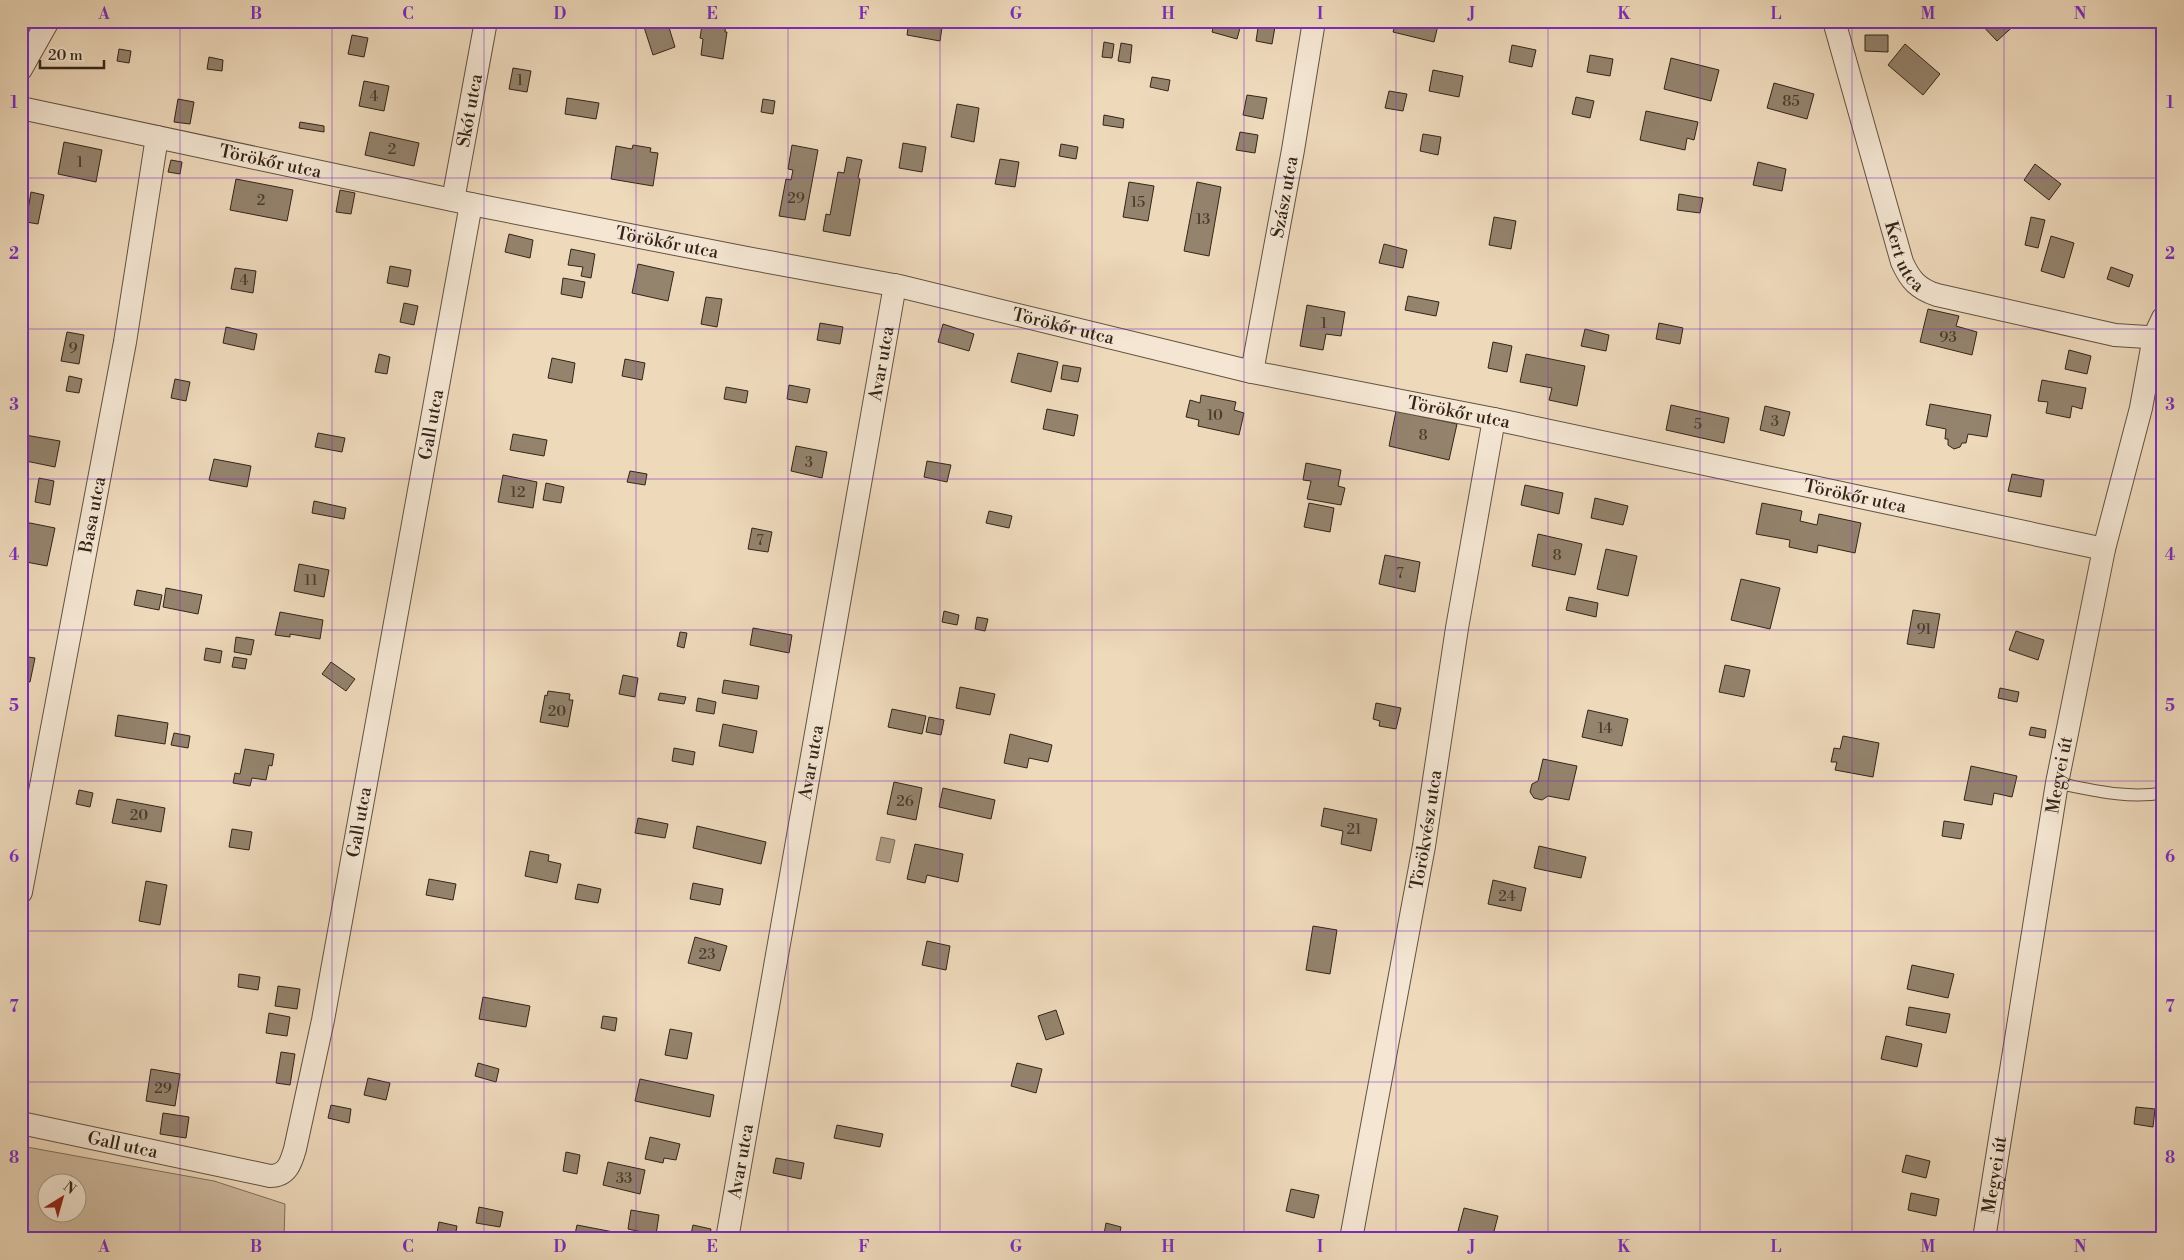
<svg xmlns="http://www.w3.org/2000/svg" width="2184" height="1260" font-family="'Libre Bodoni',serif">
  <rect width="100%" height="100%" fill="#eed9bb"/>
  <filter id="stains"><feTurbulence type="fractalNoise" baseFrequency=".004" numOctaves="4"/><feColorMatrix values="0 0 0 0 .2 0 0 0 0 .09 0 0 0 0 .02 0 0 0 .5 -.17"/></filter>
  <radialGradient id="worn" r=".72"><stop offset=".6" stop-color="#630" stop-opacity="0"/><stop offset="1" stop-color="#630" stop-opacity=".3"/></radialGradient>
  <path fill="#ceba9f" stroke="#80705c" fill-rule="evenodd" d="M21 21H48L21 52Z
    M21 1146 214 1181 285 1204 284 1239H21ZM48 1182H78V1212H48Z"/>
  <path fill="#ae9c84" stroke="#7d6c59" d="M881 837 895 840 890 863 876 860Z"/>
  <path fill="#94836d" stroke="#332518" d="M523 21H538V25Z
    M642 21H667L675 47 653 55Z
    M706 21H726L725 32H727L723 59 701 55 703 39 700 38 702 25H705Z
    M909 21H943L940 41 907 35Z
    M1215 21H1242L1237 39 1212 32Z
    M1259 21H1276L1272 44 1256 41Z
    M1396 21H1439L1434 42 1393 32Z
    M1978 21H2019L1997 41Z
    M352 35 368 38 364 57 348 54Z
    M1865 35H1888V52L1865 51Z
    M1104 42 1114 44 1112 58 1102 57Z
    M1121 43 1132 45 1130 63 1118 61Z
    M1905 44 1940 74 1923 95 1888 65Z
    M1512 45 1536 50 1532 67 1509 62Z
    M119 49 131 51 129 63 117 61Z
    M1590 55 1613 59 1610 76 1587 72Z
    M209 57 223 60 222 71 207 69Z
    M1671 58 1719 70 1711 101 1664 89Z
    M513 68 531 71 527 92 509 89Z
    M1433 70 1463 76 1459 97 1429 91Z
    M1152 77 1170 80 1168 91 1150 87Z
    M364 81 389 86 384 111 359 106Z
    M1774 83 1814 94 1807 119 1767 108Z
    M1389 91 1407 94 1403 111 1385 108Z
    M1247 95 1267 98 1263 119 1243 115Z
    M1576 97 1594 101 1590 118 1572 114Z
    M567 98 599 103 596 119 565 114Z
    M178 99 194 102 190 124 174 122Z
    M763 99 775 101 773 114 761 112Z
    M957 104 979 108 974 142 951 137Z
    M1646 111 1698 122 1694 140 1687 138 1685 150 1640 140Z
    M1104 115 1124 119 1123 128 1103 125Z
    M300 122 324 126V132L299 128Z
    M370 132 419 143 414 166 365 155Z
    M1240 132 1258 135 1255 153 1236 150Z
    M1423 134 1441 137 1438 155 1420 151Z
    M64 142 102 150 96 182 58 174Z
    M903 143 926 147 922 172 899 168Z
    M1061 144 1078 147 1076 159 1059 156Z
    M633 145 651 148 650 152 658 153 653 186 611 179 616 146 632 149Z
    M792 145 818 150 805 220 779 216 786 179 791 180 793 170 788 169Z
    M847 157 862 160 858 178 860 179 850 236 823 231 826 214 830 215 838 172 844 173Z
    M1000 159 1019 162 1015 187 995 184Z
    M171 160 182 162 180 174 168 172Z
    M1758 162 1786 169 1782 191 1753 185Z
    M2035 164 2061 184 2049 200 2024 180Z
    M236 179 293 190 287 221 230 210Z
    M1129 182 1154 186 1148 221 1123 217Z
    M1197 182 1221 187 1209 256 1184 251Z
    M340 190 355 193 351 214 336 212Z
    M31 192 44 195 38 224 26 222Z
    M1679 194 1703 198 1700 213 1677 210Z
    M1494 217 1516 221 1511 249 1489 245Z
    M2031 217 2045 220 2038 248 2025 245Z
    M509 234 533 240 530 258 505 252Z
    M2051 236 2074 243 2064 278 2041 271Z
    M1384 244 1407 250 1403 268 1379 263Z
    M571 249 595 254 591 278 581 276 583 267 568 265Z
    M638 264 674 272 668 301 632 293Z
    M390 266 411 270 408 287 387 283Z
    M2111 267 2133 275 2129 287 2107 279Z
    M235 268 256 271 253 293 231 289Z
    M563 278 585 282 582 298 561 294Z
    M1408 296 1439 302 1436 316 1405 310Z
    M706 297 722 299 717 327 701 324Z
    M404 303 418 306 414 325 400 322Z
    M1307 305 1345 312 1341 336 1326 334 1323 350 1300 346Z
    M1928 309 1959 316 1956 326 1977 332 1972 355 1920 342Z
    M820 323 843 327 840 344 817 340Z
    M1659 323 1683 328 1680 344 1656 339Z
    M943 324 974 334 969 351 938 342Z
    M226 327 257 334 254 350 223 343Z
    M1585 329 1609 335 1606 351 1581 346Z
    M67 332 84 335 79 364 61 361Z
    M1493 342 1512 346 1507 372 1488 368Z
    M2069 350 2091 356 2087 374 2065 369Z
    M1018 353 1058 362 1051 392 1011 382Z
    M379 354 390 357 387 374 375 372Z
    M1526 354 1585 366 1577 406 1549 400 1552 388 1520 382Z
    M552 358 575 363 572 383 548 378Z
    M625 359 645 363 642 380 622 376Z
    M1063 365 1081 368 1078 382 1061 379Z
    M69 376 82 379 79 393 66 391Z
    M175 379 190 382 186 401 171 398Z
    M2042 380 2086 388 2082 409 2072 406 2070 418 2046 413 2048 402 2038 401Z
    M789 385 810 389 807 403 787 399Z
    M726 387 748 391 746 403 724 399Z
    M1201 395 1236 402 1234 410 1244 413 1239 435 1198 426 1199 420 1186 417 1190 400 1200 403Z
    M1930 404 1991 415 1987 437 1968 434 1966 443H1962L1960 447 1954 449 1948 445V439H1945L1946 429 1926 425Z
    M1671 405 1729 418 1724 443 1666 430Z
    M1765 406 1790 412 1784 436 1760 430Z
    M1047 409 1078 415 1074 436 1043 429Z
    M1396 411 1457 424 1449 460 1389 446Z
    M318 433 345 438 342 452 315 447Z
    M513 434 547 440 544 456 510 450Z
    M25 435 60 441 55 467 21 460Z
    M796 446 827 452 822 478 791 471Z
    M214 459 251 466 247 487 209 480Z
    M927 461 951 465 947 482 924 477Z
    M1306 463 1341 470 1338 486 1345 488 1341 505 1307 499 1311 481 1303 480Z
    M630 471 647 474 645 485 627 482Z
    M2012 474 2044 480 2041 497 2008 491Z
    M503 475 537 482 533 508 498 502Z
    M39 478 54 481 50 505 35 502Z
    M546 483 564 487 561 503 543 500Z
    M1525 485 1563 493 1559 514 1521 505Z
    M1595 498 1628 506 1623 525 1591 518Z
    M314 501 346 508 344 519 312 513Z
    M1309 503 1334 508 1330 532 1304 527Z
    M1762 503 1802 511 1800 521 1817 525 1819 514 1861 523 1855 553 1818 545 1817 553 1789 547 1790 540 1756 534Z
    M989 511 1012 516 1009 528 986 523Z
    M25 522 55 528 47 566 21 561V541Z
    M752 528 772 532 768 552 748 549Z
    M1538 534 1582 544 1575 575 1532 566Z
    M1606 549 1637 556 1628 596 1597 589Z
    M1385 555 1420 562 1415 592 1379 584Z
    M299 564 329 570 324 597 294 591Z
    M1741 579 1780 588 1770 629 1731 620Z
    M166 588 202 595 198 614 163 607Z
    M137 590 162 595 159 610 134 605Z
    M1569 597 1598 603 1596 617 1566 610Z
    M1913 610 1940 614 1934 648 1907 644Z
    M944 611 959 615 957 625 942 622Z
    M280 612 323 620 320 639 290 634V637L275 635Z
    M977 617 988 619 985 631 975 629Z
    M753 628 792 635 789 653 750 645Z
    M2016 631 2044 640 2038 660 2009 650Z
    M680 632 687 633 684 648 677 646Z
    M236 637 254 640 251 655 234 652Z
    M206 648 222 651 220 663 204 660Z
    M21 656 35 658 30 682 21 681Z
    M234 657 247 659 245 669 232 667Z
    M331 662 355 679 346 691 322 674Z
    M1725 665 1750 670 1744 697 1719 692Z
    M623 675 638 678 635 697 619 694Z
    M724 680 759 686 757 699 722 693Z
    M960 687 995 694 990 715 956 708Z
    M2000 688 2019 692 2017 702 1998 698Z
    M548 691 570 694 569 700H573L568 727 540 722 545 695 547 696Z
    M660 693 686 697 684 704 658 700Z
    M698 698 716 702 714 714 696 711Z
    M1376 703 1401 708 1396 729 1379 726 1380 721 1373 719Z
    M892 709 926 716 922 734 888 727Z
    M1588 710 1628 719 1622 746 1582 737Z
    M118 715 168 723 165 744 115 736Z
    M929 717 944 720 941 735 926 732Z
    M723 724 757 731 753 753 719 746Z
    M2031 727 2046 730 2045 738 2029 735Z
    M174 733 190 736 188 748 171 745Z
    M1010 734 1052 745 1048 762 1029 758 1027 768 1004 763Z
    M1843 736 1879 743 1873 777 1835 770 1837 762H1831L1834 748 1840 749Z
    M674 748 695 752 693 765 672 761Z
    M245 749 274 754 272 766 269 765 266 780 252 778 250 786 233 783 235 773 240 774Z
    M1543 759 1577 766 1569 800 1548 796 1542 800 1534 798 1530 792 1532 784 1538 781Z
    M1971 766 2017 776 2012 797 1994 793 1992 805 1964 800Z
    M894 782 922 788 916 820 887 814Z
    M943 788 995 800 991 819 939 807Z
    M79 790 93 793 90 807 76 804Z
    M117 799 165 808 161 832 112 823Z
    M1324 808 1377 819 1371 851 1341 844 1343 831 1321 826Z
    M638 818 668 824 665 838 635 833Z
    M1944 821 1964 824 1961 839 1942 836Z
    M697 826 766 842 761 864 693 848Z
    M232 829 252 832 249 850 229 847Z
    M915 844 963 854 958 882 927 875 925 883 907 879Z
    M1539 846 1586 857 1581 878 1534 868Z
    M530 851 549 855 548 861 561 864 557 883 525 876Z
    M429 879 456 884 453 900 426 895Z
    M1493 880 1526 888 1521 911 1488 904Z
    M146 881 167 885 160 925 139 921Z
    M693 883 723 889 720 905 690 899Z
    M578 884 601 889 598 903 575 899Z
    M1313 926 1337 930 1330 974 1306 970Z
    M695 937 727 946 720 971 688 963Z
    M927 941 950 946 946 970 922 965Z
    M1912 965 1954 974 1948 998 1907 989Z
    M239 974 260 977 258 990 238 987Z
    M278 986 300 989 297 1009 275 1006Z
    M483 997 530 1006 526 1027 479 1019Z
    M1909 1007 1950 1014 1946 1033 1906 1025Z
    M1056 1010 1064 1034 1046 1040 1038 1016Z
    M269 1013 290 1017 287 1036 266 1033Z
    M603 1016 617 1018 615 1031 601 1028Z
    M670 1029 692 1033 687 1059 665 1055Z
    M1886 1036 1922 1044 1917 1067 1881 1059Z
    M281 1052 295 1054 290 1085 276 1083Z
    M478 1063 499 1069 496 1082 475 1076Z
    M1017 1063 1042 1069 1036 1093 1011 1086Z
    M151 1069 180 1074 175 1106 146 1101Z
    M368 1078 390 1083 386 1100 364 1095Z
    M640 1079 714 1095 710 1117 635 1101Z
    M331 1105 351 1109 349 1123 328 1118Z
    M2136 1107 2155 1109 2153 1127 2134 1124Z
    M163 1113 189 1117 186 1138 160 1134Z
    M837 1125 883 1134 880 1147 834 1138Z
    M650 1137 680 1144 676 1160 664 1158 663 1163 645 1159Z
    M566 1152 580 1155 577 1174 563 1171Z
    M1906 1155 1930 1161 1926 1178 1902 1172Z
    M776 1158 804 1163 801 1179 773 1173Z
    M608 1162 645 1170 640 1194 603 1185Z
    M1291 1189 1319 1195 1314 1218 1286 1211Z
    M1911 1193 1939 1199 1936 1216 1908 1210Z
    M479 1207 503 1212 500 1227 476 1223Z
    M1464 1208 1498 1216 1492 1239 1458 1231Z
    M631 1210 659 1215 656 1235 628 1229Z
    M439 1222 457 1226 455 1237 437 1233Z
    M1106 1223 1121 1227 1119 1237 1104 1234Z
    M577 1225 629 1235 628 1239H574Z
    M693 1225 711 1229 709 1239H690Z"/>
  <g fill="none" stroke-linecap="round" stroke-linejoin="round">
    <defs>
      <path id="lane" d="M2057 783C2093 790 2126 799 2163 793"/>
      <g id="street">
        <path id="s1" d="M1834 21 1902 262C1910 280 1918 289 1937 295L2115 335 2163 338"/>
        <path d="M21 69 48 21"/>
        <path id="s2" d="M21 108 471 204 747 258 899 286 1252 372 1494 419 2104 549"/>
        <path id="s3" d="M453 200 486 21"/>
        <path id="s4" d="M1252 372 1293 150 1314 21"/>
        <path id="s5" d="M21 892 125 342 157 137"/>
        <path id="s6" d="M21 1123 270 1176C287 1176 291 1163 295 1149L323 1020 471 204"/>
        <path id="s7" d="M727 1239 895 285"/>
        <path id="s8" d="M1351 1239 1424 846 1457 628 1494 419"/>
        <path id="s9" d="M1984 1239 2057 783 2104 549 2141 408 2154 337 2163 318"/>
      </g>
    </defs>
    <use href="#lane" stroke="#625241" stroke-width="13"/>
    <use href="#street" stroke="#625241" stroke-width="24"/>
    <use href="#lane" stroke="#f4e6d3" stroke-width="11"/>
    <use href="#street" stroke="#f4e6d3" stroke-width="22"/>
  </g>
  <path fill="none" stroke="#7b2cbf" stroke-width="1" stroke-opacity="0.55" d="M180 21V1239M332 21V1239M484 21V1239M636 21V1239M788 21V1239M940 21V1239M1092 21V1239M1244 21V1239M1396 21V1239M1548 21V1239M1700 21V1239M1852 21V1239M2004 21V1239M21 178H2163M21 329H2163M21 479H2163M21 630H2163M21 781H2163M21 931H2163M21 1082H2163"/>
  <g text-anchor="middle" stroke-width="4.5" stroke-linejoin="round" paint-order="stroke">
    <g font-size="15" fill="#4b3c2d">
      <text x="520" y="85">1</text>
      <text x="374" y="101">4</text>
      <text x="1791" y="106">85</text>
      <text x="392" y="154">2</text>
      <text x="80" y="167">1</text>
      <text x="796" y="203">29</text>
      <text x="261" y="205">2</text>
      <text x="1138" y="207">15</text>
      <text x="1203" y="224">13</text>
      <text x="244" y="285">4</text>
      <text x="1324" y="328">1</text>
      <text x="1948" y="342">93</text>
      <text x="73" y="353">9</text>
      <text x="1215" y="420">10</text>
      <text x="1775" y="426">3</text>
      <text x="1698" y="429">5</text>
      <text x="1423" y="440">8</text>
      <text x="809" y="467">3</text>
      <text x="518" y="497">12</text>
      <text x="760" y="545">7</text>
      <text x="1557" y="560">8</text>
      <text x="1400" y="578">7</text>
      <text x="311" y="585">11</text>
      <text x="1924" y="634">91</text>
      <text x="557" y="716">20</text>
      <text x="1605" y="733">14</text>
      <text x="905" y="806">26</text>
      <text x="139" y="820">20</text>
      <text x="1354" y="834">21</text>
      <text x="1507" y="901">24</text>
      <text x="707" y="959">23</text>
      <text x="163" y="1093">29</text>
      <text x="624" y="1183">33</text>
    </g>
    <g font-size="18" fill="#332518" stroke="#f4e6d3">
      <text dy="6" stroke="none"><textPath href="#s3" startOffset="91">Skót utca</textPath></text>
      <text dy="6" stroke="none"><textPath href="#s2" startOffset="255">Törökőr utca</textPath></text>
      <text dy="6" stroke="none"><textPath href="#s4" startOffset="178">Szász utca</textPath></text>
      <text dy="6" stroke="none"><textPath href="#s2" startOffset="660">Törökőr utca</textPath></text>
      <text dy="6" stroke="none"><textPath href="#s1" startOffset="246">Kert utca</textPath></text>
      <text dy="6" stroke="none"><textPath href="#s2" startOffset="1065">Törökőr utca</textPath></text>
      <text dy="6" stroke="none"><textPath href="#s7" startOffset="889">Avar utca</textPath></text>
      <text dy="6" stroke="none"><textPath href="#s2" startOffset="1470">Törökőr utca</textPath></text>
      <text dy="6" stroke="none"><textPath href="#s6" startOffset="1032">Gall utca</textPath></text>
      <text dy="6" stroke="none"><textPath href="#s2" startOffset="1875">Törökőr utca</textPath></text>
      <text dy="6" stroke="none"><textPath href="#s5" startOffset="384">Basa utca</textPath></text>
      <text dy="6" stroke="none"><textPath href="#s7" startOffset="484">Avar utca</textPath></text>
      <text dy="6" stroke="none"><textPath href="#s9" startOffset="470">Megyei út</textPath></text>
      <text dy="6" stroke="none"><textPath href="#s6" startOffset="628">Gall utca</textPath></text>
      <text dy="6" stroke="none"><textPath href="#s8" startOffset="416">Törökvész utca</textPath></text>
      <text dy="6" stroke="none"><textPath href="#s6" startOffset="104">Gall utca</textPath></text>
      <text dy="6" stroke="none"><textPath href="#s7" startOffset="79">Avar utca</textPath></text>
      <text dy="6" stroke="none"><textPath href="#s9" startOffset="65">Megyei út</textPath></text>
    </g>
  </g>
  <rect width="2184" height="1260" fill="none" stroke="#eed9bb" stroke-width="55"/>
  <g transform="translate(62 1198) rotate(37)"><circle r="24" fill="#f4e6d3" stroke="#a79988"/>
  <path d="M0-4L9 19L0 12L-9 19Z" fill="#8f2418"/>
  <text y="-8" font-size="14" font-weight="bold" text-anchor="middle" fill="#332518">N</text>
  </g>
  <path d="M40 60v8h64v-8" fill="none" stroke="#332518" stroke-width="2.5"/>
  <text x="48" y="60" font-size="15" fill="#332518" stroke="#f4e6d3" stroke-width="4" paint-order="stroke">20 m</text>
  <rect x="28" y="28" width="2128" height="1204" fill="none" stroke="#7b2cbf" stroke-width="2"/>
  <g font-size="16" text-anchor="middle" font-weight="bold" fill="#7b2cbf">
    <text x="104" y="19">A</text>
    <text x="256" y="19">B</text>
    <text x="408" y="19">C</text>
    <text x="560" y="19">D</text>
    <text x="712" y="19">E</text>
    <text x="864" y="19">F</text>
    <text x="1016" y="19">G</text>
    <text x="1168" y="19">H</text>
    <text x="1320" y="19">I</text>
    <text x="1472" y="19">J</text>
    <text x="1624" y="19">K</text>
    <text x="1776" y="19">L</text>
    <text x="1928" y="19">M</text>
    <text x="2080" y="19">N</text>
    <text x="14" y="108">1</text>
    <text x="2170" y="108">1</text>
    <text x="14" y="259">2</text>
    <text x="2170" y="259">2</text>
    <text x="14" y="410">3</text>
    <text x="2170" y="410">3</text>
    <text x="14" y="560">4</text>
    <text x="2170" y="560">4</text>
    <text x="14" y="711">5</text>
    <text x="2170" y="711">5</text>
    <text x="14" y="862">6</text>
    <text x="2170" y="862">6</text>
    <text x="14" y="1012">7</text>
    <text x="2170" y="1012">7</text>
    <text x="14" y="1163">8</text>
    <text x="2170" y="1163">8</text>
    <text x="104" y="1252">A</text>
    <text x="256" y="1252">B</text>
    <text x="408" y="1252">C</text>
    <text x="560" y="1252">D</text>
    <text x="712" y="1252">E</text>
    <text x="864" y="1252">F</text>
    <text x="1016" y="1252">G</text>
    <text x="1168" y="1252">H</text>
    <text x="1320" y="1252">I</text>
    <text x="1472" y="1252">J</text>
    <text x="1624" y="1252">K</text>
    <text x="1776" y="1252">L</text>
    <text x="1928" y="1252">M</text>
    <text x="2080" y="1252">N</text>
  </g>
  <rect width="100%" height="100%" filter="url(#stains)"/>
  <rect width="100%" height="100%" fill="url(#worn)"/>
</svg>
